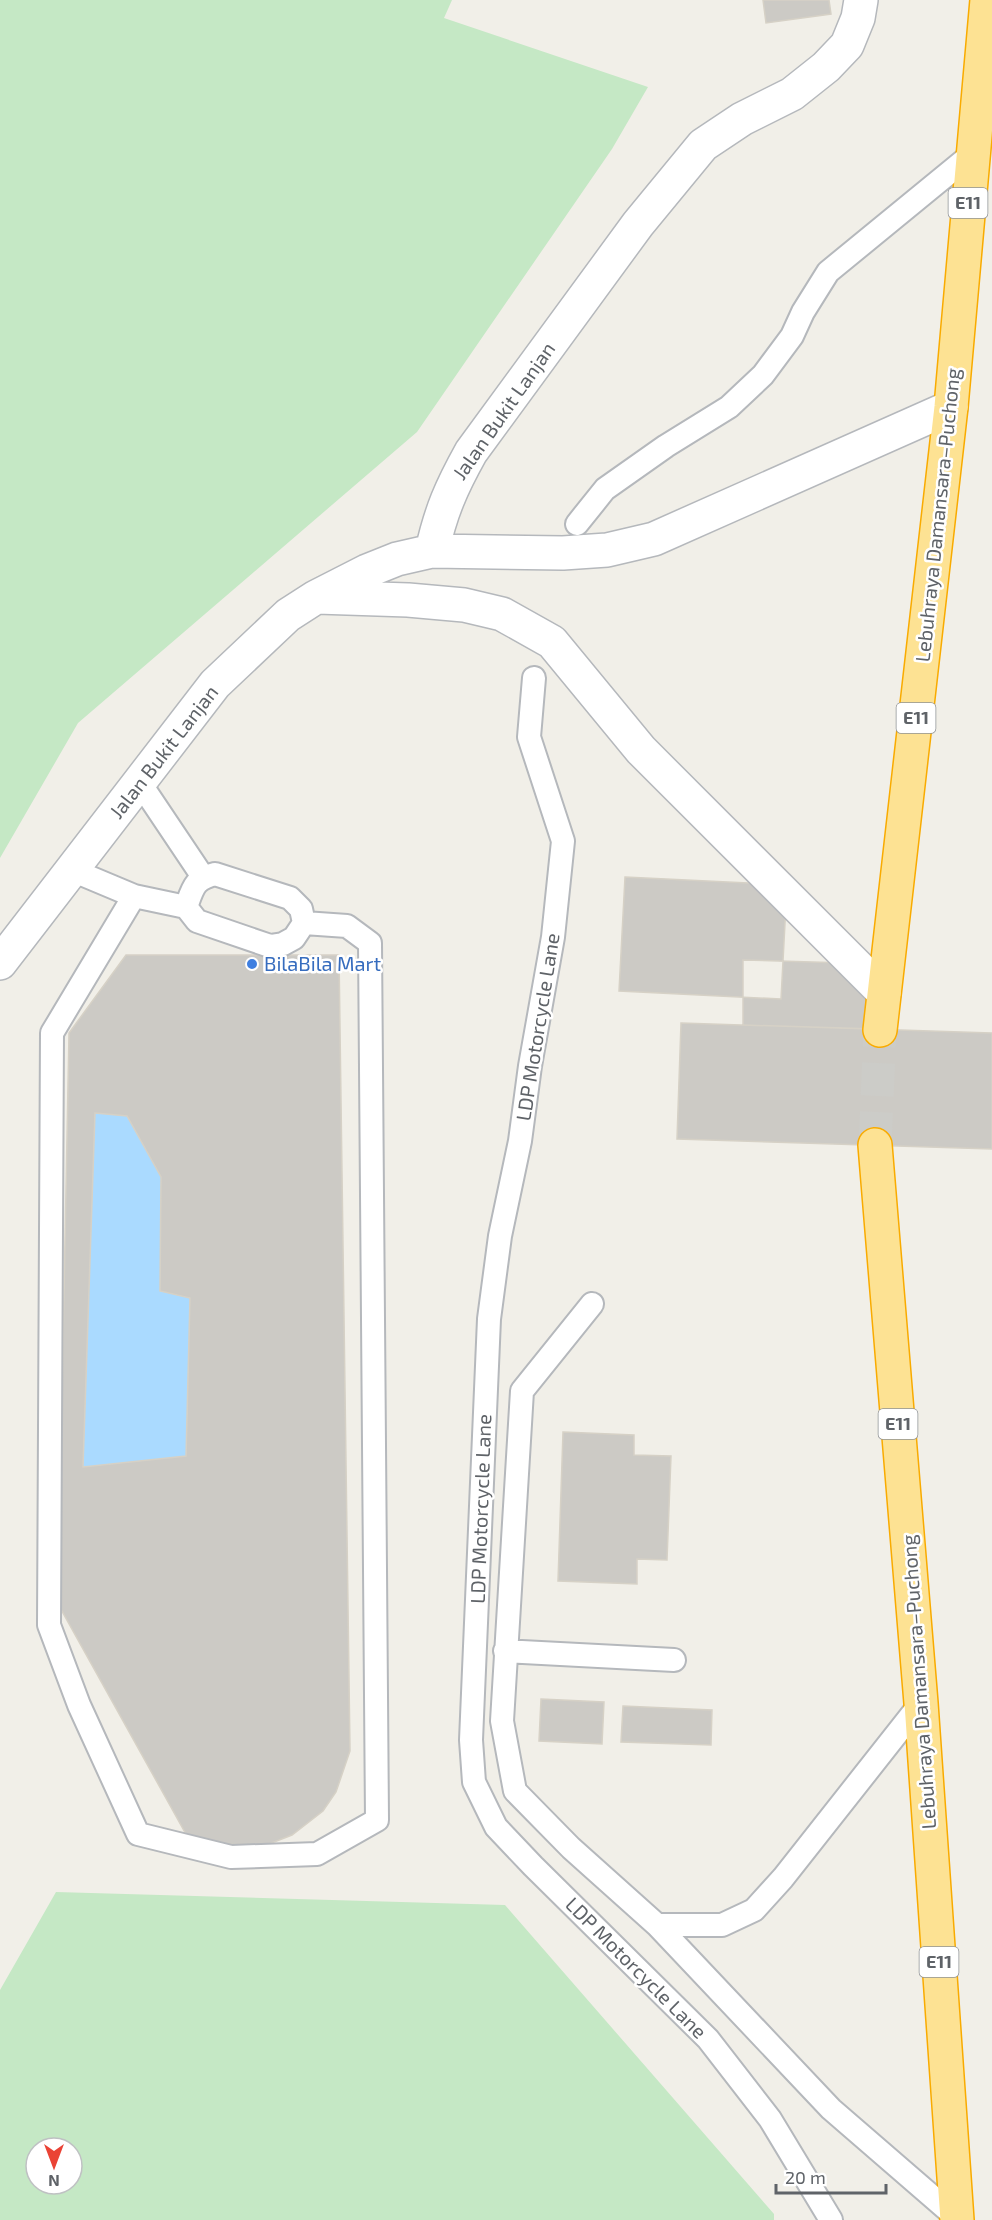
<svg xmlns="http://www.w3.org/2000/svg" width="992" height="2220" font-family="'Exo 2',sans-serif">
  <rect width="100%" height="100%" fill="#f1efe8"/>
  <path fill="#c5e8c5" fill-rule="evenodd" d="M0 0H452L444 18 648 87 612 149 417 432 78 723 0 858Z
    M56 1892 505 1905 774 2214V2220H0V1990ZM36 2148H72V2184H36Z"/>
  <path fill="#aadaff" d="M95 1113 127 1116 161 1177 160 1291 190 1298 186 1456 83 1467Z"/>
  <path fill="#cccac5" stroke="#d6d1c6" stroke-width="1.5" fill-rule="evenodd" d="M763 0H829L831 14 766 23Z
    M625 877 787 885 781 999 619 991Z
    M126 955H339L350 1751 336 1792 323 1811 292 1835 269 1844 192 1845 58 1604 69 1033ZM95 1113 127 1116 161 1177 160 1291 190 1298 186 1456 83 1467Z
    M743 960 879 964 876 1029 743 1025Z
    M681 1023 992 1033V1149L677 1139Z
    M563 1432 634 1435V1455L671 1456 667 1560 637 1559V1584L558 1581Z
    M541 1699 604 1702 602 1744 539 1741Z
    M623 1706 712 1710 711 1745 621 1742Z"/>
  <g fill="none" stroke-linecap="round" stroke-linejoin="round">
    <path stroke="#ccccc8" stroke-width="33" stroke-dasharray="33 16" stroke-linecap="butt" d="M875 1145 880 1030"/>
    <defs>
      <path id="service" d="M577 524 605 489 666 446 729 407 763 375 792 336 803 312 828 272 972 154
        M534 678 529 737 563 841 553 937 530 1066 520 1141 500 1236 489 1319 471 1740 474 1782 496 1827 533 1866 708 2039 770 2119 831 2220
        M140 783 203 877
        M72 870 134 896 186 907
        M215 874 290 898 301 909 304 923 294 938 283 944 270 946 197 921 186 907C193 888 194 879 215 874Z
        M134 896 52 1033 49 1625 79 1705 138 1834 231 1857 317 1854 377 1820 370 943 347 926 304 923
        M592 1304 522 1391 502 1721 515 1791 571 1848 657 1925 831 2109 957 2218
        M505 1651 674 1660
        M657 1925H722L754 1910 783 1878 921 1703"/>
      <path id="minor" d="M432 551C441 511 451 488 471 452L638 224 703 145 742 119 792 94 826 67 847 45 858 18 861 0
        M317 597 408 600 464 605 502 614 552 642 641 750 884 993
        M0 963 215 684 288 615 316 597 367 571 397 559 432 551 563 553 607 550 654 539 951 407"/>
      <path id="motorway" d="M880 1030 951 407 987 0
        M875 1145 921 1703 957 2220"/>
    </defs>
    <use href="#service" stroke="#b5b8bc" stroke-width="26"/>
    <use href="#minor" stroke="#b5b8bc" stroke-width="36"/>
    <use href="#motorway" stroke="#f9ab00" stroke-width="36"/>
    <use href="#service" stroke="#fff" stroke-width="22"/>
    <use href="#minor" stroke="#fff" stroke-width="33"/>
    <use href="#motorway" stroke="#fde293" stroke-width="33"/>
  </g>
  <circle fill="#3f7fe0" stroke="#fff" stroke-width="2" cx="252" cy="964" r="6"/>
  <g text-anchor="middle" stroke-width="5" stroke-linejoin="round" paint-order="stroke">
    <g fill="#fff" stroke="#8f9295" stroke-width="1.5">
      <rect x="948.5" y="188" width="39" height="30" rx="4.5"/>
      <rect x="896.5" y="703" width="39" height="30" rx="4.5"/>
      <rect x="878.5" y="1409" width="39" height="30" rx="4.5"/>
      <rect x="919.5" y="1947" width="39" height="30" rx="4.5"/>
    </g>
    <g font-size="18" font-weight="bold" fill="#5f6368">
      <text x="968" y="209">E11</text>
      <text x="916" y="724">E11</text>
      <text x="898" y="1430">E11</text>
      <text x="939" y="1968">E11</text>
    </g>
    <g font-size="20" fill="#5f6368" stroke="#fff">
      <text transform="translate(504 411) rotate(-55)" y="7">Jalan Bukit Lanjan</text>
      <text transform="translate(938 515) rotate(-84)" y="7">Lebuhraya Damansara–Puchong</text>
      <text transform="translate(164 752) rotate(-52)" y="7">Jalan Bukit Lanjan</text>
      <text transform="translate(538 1027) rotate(-81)" y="7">LDP Motorcycle Lane</text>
      <text transform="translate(481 1509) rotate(-88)" y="7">LDP Motorcycle Lane</text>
      <text transform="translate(919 1682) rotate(-94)" y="7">Lebuhraya Damansara–Puchong</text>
      <text transform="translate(636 1968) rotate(45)" y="7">LDP Motorcycle Lane</text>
    </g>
    <g font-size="20" fill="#366cbe" stroke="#fff" text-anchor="start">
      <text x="264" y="971">BilaBila Mart</text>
    </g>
  </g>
  <g transform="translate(54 2166) rotate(180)"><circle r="28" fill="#ffffff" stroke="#bfc1c3" stroke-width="1.5"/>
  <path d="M0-4.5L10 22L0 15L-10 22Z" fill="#ea4335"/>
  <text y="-9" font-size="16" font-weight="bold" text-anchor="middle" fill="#5f6368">N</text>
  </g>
  <path d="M776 2184v9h110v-9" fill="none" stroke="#5f6368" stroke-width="3"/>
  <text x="785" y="2184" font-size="18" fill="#5f6368" stroke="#ffffff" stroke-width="4.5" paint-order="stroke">20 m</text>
</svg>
